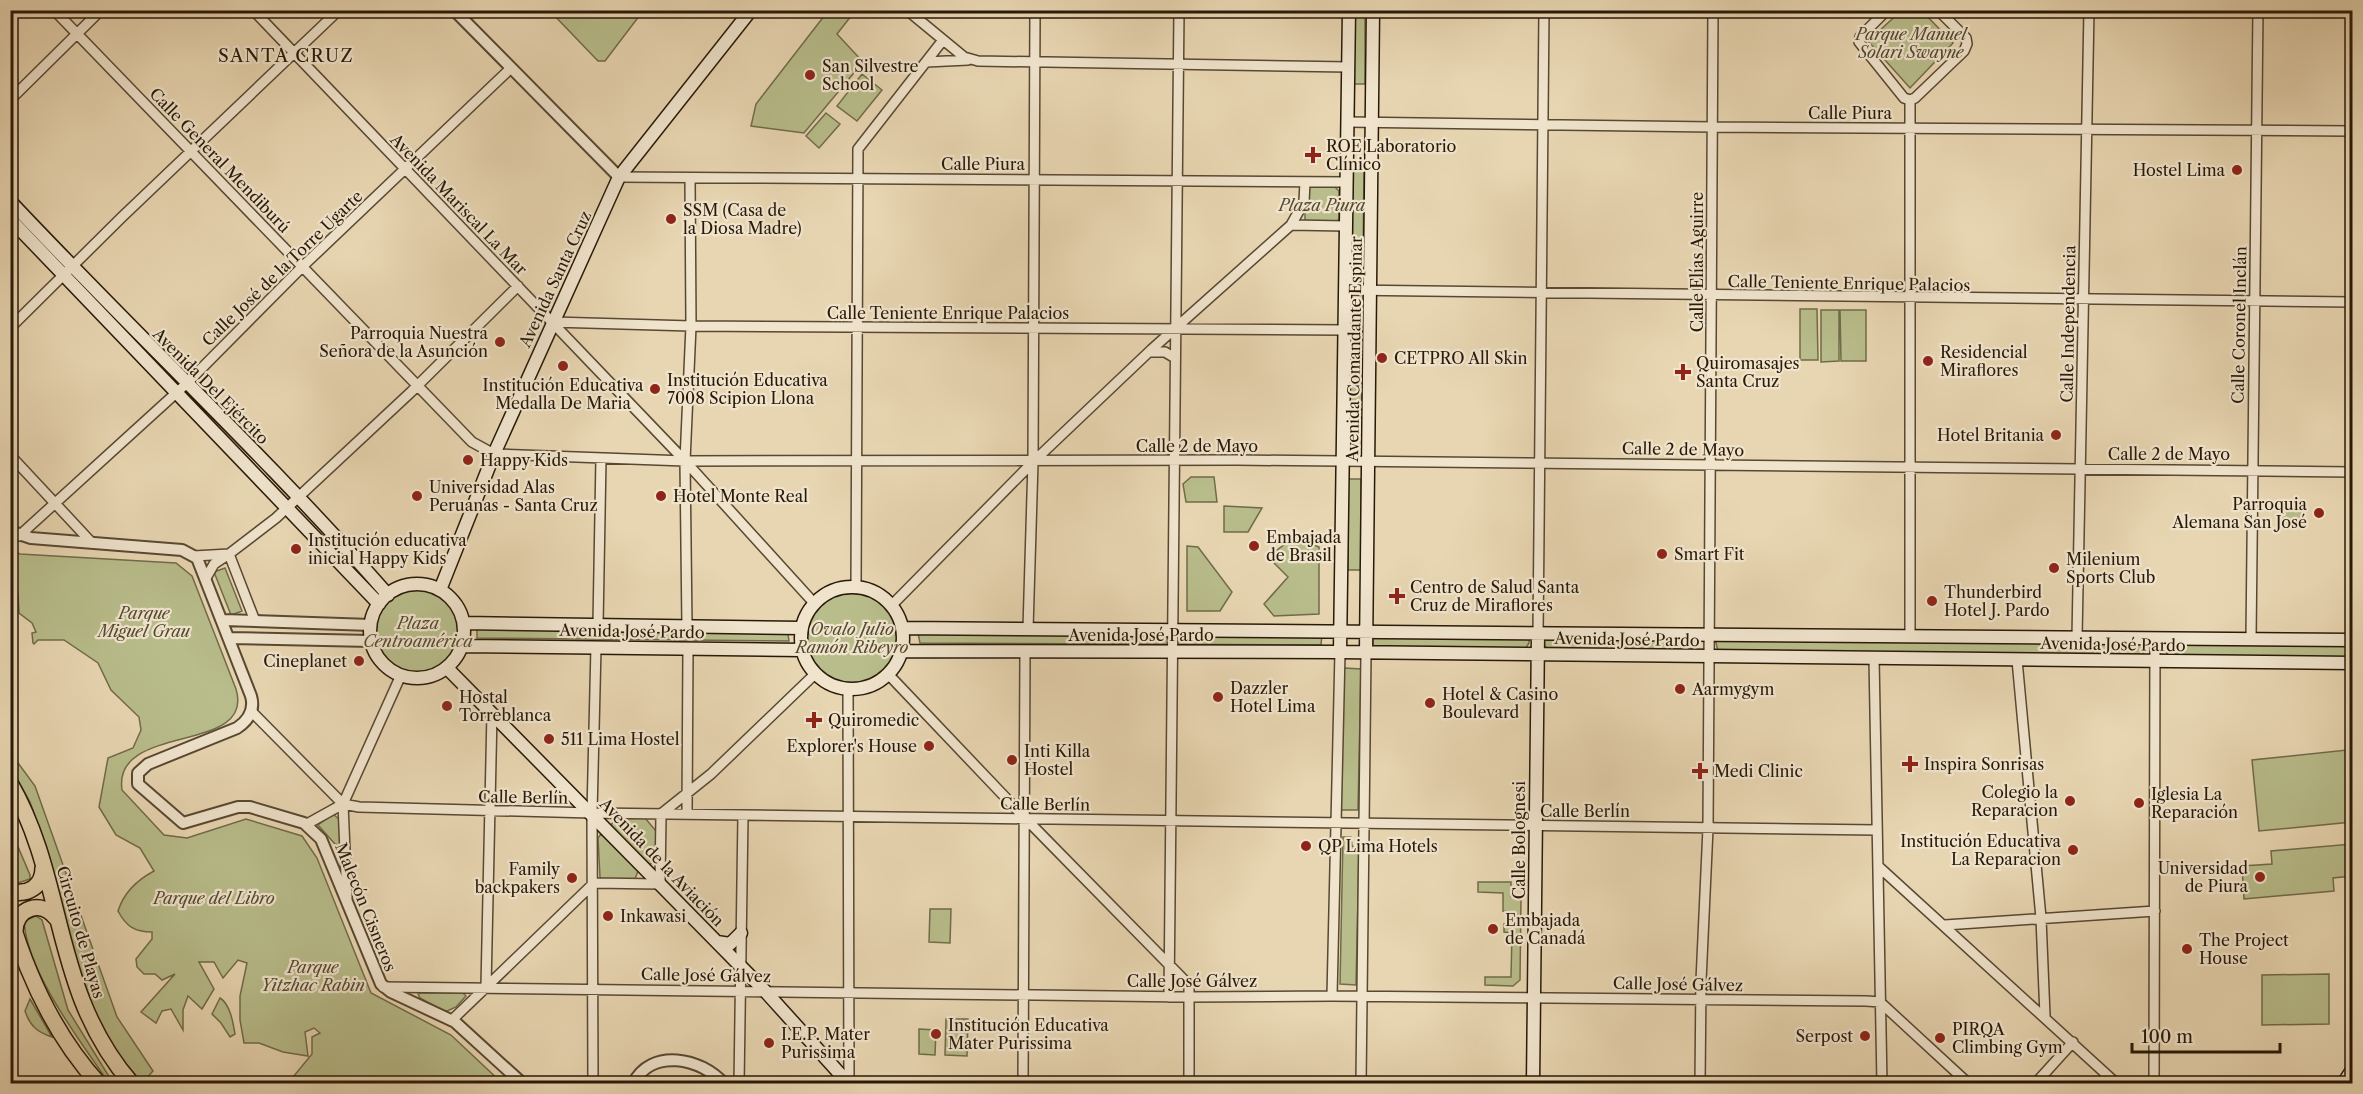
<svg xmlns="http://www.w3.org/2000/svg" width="2363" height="1094" font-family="'Libre Caslon Text',serif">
  <rect width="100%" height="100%" fill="#e8d6b2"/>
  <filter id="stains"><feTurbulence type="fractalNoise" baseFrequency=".00333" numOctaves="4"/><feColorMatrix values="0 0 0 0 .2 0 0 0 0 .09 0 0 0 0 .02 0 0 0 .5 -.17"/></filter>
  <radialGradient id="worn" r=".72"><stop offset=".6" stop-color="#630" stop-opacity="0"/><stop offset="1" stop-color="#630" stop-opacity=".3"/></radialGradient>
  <path fill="#b8bd8b" stroke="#706b4a" stroke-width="1.5" d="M550 11H643L605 61H598Z
    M828 11H855L837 34 863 62 804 133 751 126 756 104Z
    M1352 11H1365V84H1352Z
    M1922 11 1953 43 1910 88 1868 41 1901 11Z
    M862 74 882 90 857 121 837 106Z
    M826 113 840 124 819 148 806 136Z
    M1351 168H1364L1363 262H1350Z
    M1305 185H1333L1339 191V219L1335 223H1305Z
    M1800 309H1817L1818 360H1800Z
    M1821 310H1839V361L1821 362Z
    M1840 310H1866V361H1841Z
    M1350 329H1363L1362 423H1349Z
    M1191 477H1214L1217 502H1186L1183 484Z
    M1348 479H1361V570H1348Z
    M2279 504 2303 505V519H2292V524H2278Z
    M1224 506 1262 508 1248 532H1224Z
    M1294 537 1319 547V614L1274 616 1264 604 1288 577 1268 557Z
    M1187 546 1198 547 1232 592 1220 611H1187Z
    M11 550 20 554 176 563 192 576 236 689C256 755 112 722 122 790L164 835 187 838 246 819 302 836 317 858 371 993 451 1035 502 1083H292L293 1077 312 1054V1037L320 1033 314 1028 305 1032 308 1056 283 1052 259 1043H244L240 1020V996L247 963 238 960 223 978 214 962H199L214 989 202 1009 188 996 183 1010V1030L171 1009 162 1011 156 1023 141 1012 175 974 162 980 155 974H144L137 967 136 959 152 939V932C134 932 126 926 118 911 124 892 137 880 154 871L140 848 116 835 99 807 108 758 133 748 141 730 139 717 111 690 98 663 64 640H38L34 644 33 643 32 633 36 632 32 623 19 613 18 594 11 580Z
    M225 568 242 611 231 615 214 572Z
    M376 632a42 42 0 1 1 84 0a42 42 0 1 1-84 0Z
    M805 638a47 47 0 1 1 94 0a47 47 0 1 1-94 0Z
    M477 624 787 627 789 641 477 638Z
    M918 633 1322 634 1321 645 920 643Z
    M1373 637 1529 639V643L1526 648 1376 647 1373 645Z
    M1545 638 1695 640 1696 644 1691 650 1547 649 1543 642Z
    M1715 639 2142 641 2145 649 2142 656 1718 651Z
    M2169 641 2352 643V658L2168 656 2165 648Z
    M1344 668 1361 669 1358 810H1341Z
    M2347 750 2352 822 2259 831 2252 760Z
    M10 752 35 786 117 1017 153 1071 142 1083 118 1054 97 1020 83 984 48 854 30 802 11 768Z
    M333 814 340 820V846L335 844 318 825Z
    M645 818 656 831V861L647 866 610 826 616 819Z
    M10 828 30 875V879L18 883 12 882 11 875Z
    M601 834 638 871 635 879H602L600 877 598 838Z
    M1343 837H1351L1352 846 1359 850 1356 985 1340 984Z
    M2352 844V876L2333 878 2334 891 2244 899 2242 866 2272 864 2271 851Z
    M1478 882H1511V896L1521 897 1520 980 1513 986 1485 985V977H1511L1512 933 1504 932V924H1511V912L1503 911V893L1478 892Z
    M930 909H951L950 943 929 942Z
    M36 916 42 920 68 1010 113 1083H109C80 1041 27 972 24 921Z
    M2329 974V1024L2262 1025V975Z
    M421 993H463L466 996 456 1007 445 1012 420 998 418 994Z
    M220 998C230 1004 233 1022 235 1034L230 1037 221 1023 212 1014Z
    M30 999 52 1037C37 1032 30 1026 25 1011Z
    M946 1019H968L967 1056 945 1055Z
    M919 1029 936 1030 935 1055 919 1054Z"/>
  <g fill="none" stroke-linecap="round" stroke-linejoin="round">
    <defs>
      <path id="minor" d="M54 10 472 442 494 454 685 461 1237 460 2352 472
        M253 10 685 461 814 603
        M907 10 964 57 978 61 1349 67
        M1887 10 1860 37 1859 42 1904 98 1910 100
        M926 62 968 60
        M10 100 101 10
        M1910 100 1915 98 1964 51 1967 44 1966 38 1938 10
        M1348 122 1713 127 2352 131
        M619 177 1346 182
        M1291 225 1346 226
        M1345 290 2352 302
        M553 322 691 326 1344 330
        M10 328 122 217 339 10
        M1149 352H1165L1175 358
        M10 455 92 543
        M19 536 186 384 303 266 511 68
        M194 556 229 554 276 518 411 392 518 286
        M206 578 214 564 229 554 255 621
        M856 587 858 149 943 40
        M891 606 1033 462 1152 349 1291 225 1304 202 1305 182
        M598 625 601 458
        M687 626 685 461 691 326 690 178
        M1028 629 1033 462 1035 10
        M1538 634 1544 10
        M1910 636V100
        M2077 638 2089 10
        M2251 639 2258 10
        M1874 658 1882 1084
        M2017 660 2041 918 2045 1016
        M888 674 1025 818 1189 985V1084
        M848 689 849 1084
        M252 712 343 804 359 807 592 813 1877 830
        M687 814 688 649
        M307 824 343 804
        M1878 866 2117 1084
        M347 898 343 804 401 675
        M1945 925 2155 911
        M383 987 1189 997 1332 996 1866 1001 1880 1002 1969 1084
        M486 987 492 713
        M1332 996 1340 652
        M1169 997 1179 10
        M452 1020 594 883 660 884 661 814 711 774 815 674
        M593 1084 592 813 596 647
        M739 1084 743 815
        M1023 1084 1025 651
        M1361 1084 1366 653
        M1700 1084 1701 981 1708 828 1713 10
        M2035 1084 2073 1042
        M2154 1084 2155 638"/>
      <path id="tertiary" d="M454 10 619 177
        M10 531 31 538 182 550 197 558 251 696C255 710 249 720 237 728L148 764 138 773V784L183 823 238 807H250L304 823 321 839 381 984 391 992 455 1022 523 1084
        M223 620 371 625
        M230 638 371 641
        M633 1084C651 1047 702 1058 724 1084"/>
      <path id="secondary" d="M10 201C135 334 268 458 388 595
        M10 219 379 604
        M370 631a47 47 0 1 1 94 0a47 47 0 1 1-94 0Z
        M801 638a51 51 0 1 1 102 0a51 51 0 1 1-102 0Z
        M440 590 494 454 619 177 751 10
        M464 623 801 628
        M902 628 2352 640
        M462 646 802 650
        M901 651 1340 652 2352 663
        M1340 652 1349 10
        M1366 653 1373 10
        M447 668 765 991 849 1084
        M717 942 730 944 741 933
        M1533 1084 1538 634
        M2343 1084 2352 1070"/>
      <path id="trunk" d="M10 783C67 882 51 991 132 1084
        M10 891C28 896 43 886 43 868
        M10 917C28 977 56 1037 99 1084
        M15 931C16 908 41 899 56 918"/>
    </defs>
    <use href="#minor" stroke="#584832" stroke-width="12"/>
    <use href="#tertiary" stroke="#584832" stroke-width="14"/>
    <use href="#secondary" stroke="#281908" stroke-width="15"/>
    <use href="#trunk" stroke="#281908" stroke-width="18"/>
    <use href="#minor" stroke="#f0e4cd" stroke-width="9"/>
    <use href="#tertiary" stroke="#f0e4cd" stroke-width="10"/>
    <use href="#secondary" stroke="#f0e4cd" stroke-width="12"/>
    <use href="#trunk" stroke="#e8d6b2" stroke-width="15"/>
  </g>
  <g fill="#8f2418" stroke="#f0e4cd" stroke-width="2">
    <circle cx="810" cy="75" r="6"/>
    <path d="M1310 146h6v6h6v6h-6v6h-6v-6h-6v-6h6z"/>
    <circle cx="2237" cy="170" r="6"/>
    <circle cx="671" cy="219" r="6"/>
    <circle cx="500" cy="342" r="6"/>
    <circle cx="1382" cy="358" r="6"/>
    <circle cx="1928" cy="361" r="6"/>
    <circle cx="563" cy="366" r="6"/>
    <path d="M1680 363h6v6h6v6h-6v6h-6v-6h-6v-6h6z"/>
    <circle cx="655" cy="389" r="6"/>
    <circle cx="2056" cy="435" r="6"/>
    <circle cx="468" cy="460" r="6"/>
    <circle cx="417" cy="496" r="6"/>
    <circle cx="661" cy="496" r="6"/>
    <circle cx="2319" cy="513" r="6"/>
    <circle cx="1254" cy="546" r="6"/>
    <circle cx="296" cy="549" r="6"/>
    <circle cx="1662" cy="554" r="6"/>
    <circle cx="2054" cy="568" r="6"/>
    <path d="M1394 587h6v6h6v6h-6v6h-6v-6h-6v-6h6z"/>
    <circle cx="1932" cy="601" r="6"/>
    <circle cx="359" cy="661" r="6"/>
    <circle cx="1680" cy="689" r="6"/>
    <circle cx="1218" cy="697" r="6"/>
    <circle cx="1430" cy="703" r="6"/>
    <circle cx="447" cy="706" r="6"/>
    <path d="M811 711h6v6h6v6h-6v6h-6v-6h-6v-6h6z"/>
    <circle cx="549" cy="739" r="6"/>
    <circle cx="929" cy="746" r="6"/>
    <circle cx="1012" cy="760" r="6"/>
    <path d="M1907 755h6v6h6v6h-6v6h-6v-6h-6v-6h6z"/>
    <path d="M1697 762h6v6h6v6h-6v6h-6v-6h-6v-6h6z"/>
    <circle cx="2070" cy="801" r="6"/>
    <circle cx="2139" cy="803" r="6"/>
    <circle cx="1306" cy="846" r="6"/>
    <circle cx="2073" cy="850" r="6"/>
    <circle cx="2260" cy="877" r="6"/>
    <circle cx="572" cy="878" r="6"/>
    <circle cx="608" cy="916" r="6"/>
    <circle cx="1493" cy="929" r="6"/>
    <circle cx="2187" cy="949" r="6"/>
    <circle cx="936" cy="1034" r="6"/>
    <circle cx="1865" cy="1036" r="6"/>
    <circle cx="1940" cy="1038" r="6"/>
    <circle cx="769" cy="1043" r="6"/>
  </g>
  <g text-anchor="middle" stroke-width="4.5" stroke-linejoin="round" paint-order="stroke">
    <g font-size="16" font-style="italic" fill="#534a2f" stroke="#f0e4cd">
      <text x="1911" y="40">Parque Manuel<tspan x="1911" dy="18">Solari Swayne</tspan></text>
      <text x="1322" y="211">Plaza Piura</text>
      <text x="144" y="619">Parque<tspan x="144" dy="18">Miguel Grau</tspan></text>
      <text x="418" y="629">Plaza<tspan x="418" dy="18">Centroamérica</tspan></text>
      <text x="852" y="635">Ovalo Julio<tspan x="852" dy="18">Ramón Ribeyro</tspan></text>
      <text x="214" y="904">Parque del Libro</text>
      <text x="313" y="973">Parque<tspan x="313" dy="18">Yitzhac Rabin</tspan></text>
    </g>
    <g font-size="16" fill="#281908" stroke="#f0e4cd" text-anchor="start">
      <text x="822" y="72">San Silvestre<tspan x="822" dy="18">School</tspan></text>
      <text x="1326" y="152">ROE Laboratorio<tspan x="1326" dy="18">Clínico</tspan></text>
      <text x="2225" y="176" text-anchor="end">Hostel Lima</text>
      <text x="683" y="216">SSM (Casa de<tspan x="683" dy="18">la Diosa Madre)</tspan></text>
      <text x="488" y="339" text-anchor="end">Parroquia Nuestra<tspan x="488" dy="18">Señora de la Asunción</tspan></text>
      <text x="1940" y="358">Residencial<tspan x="1940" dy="18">Miraflores</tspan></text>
      <text x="1394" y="364">CETPRO All Skin</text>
      <text x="1696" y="369">Quiromasajes<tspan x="1696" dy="18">Santa Cruz</tspan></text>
      <text x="667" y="386">Institución Educativa<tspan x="667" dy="18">7008 Scipion Llona</tspan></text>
      <text x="563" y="391" text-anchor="middle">Institución Educativa<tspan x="563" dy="18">Medalla De Maria</tspan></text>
      <text x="2044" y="441" text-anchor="end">Hotel Britania</text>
      <text x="480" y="466">Happy Kids</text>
      <text x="429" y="493">Universidad Alas<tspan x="429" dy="18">Peruanas - Santa Cruz</tspan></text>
      <text x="673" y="502">Hotel Monte Real</text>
      <text x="2307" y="510" text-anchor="end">Parroquia<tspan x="2307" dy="18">Alemana San José</tspan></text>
      <text x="1266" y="543">Embajada<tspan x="1266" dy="18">de Brasil</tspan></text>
      <text x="308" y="546">Institución educativa<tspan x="308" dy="18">inicial Happy Kids</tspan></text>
      <text x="1674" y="560">Smart Fit</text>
      <text x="2066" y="565">Milenium<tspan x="2066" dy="18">Sports Club</tspan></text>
      <text x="1410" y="593">Centro de Salud Santa<tspan x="1410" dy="18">Cruz de Miraflores</tspan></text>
      <text x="1944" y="598">Thunderbird<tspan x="1944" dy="18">Hotel J. Pardo</tspan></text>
      <text x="347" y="667" text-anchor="end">Cineplanet</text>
      <text x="1230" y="694">Dazzler<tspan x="1230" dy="18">Hotel Lima</tspan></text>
      <text x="1692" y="695">Aarmygym</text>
      <text x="1442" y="700">Hotel &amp; Casino<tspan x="1442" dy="18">Boulevard</tspan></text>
      <text x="459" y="703">Hostal<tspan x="459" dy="18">Torreblanca</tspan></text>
      <text x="828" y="726">Quiromedic</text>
      <text x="561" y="745">511 Lima Hostel</text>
      <text x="917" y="752" text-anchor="end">Explorer's House</text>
      <text x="1024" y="757">Inti Killa<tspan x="1024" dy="18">Hostel</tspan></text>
      <text x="1924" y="770">Inspira Sonrisas</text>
      <text x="1714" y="777">Medi Clinic</text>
      <text x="2058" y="798" text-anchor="end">Colegio la<tspan x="2058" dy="18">Reparacion</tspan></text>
      <text x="2151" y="800">Iglesia La<tspan x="2151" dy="18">Reparación</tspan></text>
      <text x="2061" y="847" text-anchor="end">Institución Educativa<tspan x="2061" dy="18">La Reparacion</tspan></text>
      <text x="1318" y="852">QP Lima Hotels</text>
      <text x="2248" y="874" text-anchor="end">Universidad<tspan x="2248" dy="18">de Piura</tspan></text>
      <text x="560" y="875" text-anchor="end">Family<tspan x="560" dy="18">backpakers</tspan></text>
      <text x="620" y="922">Inkawasi</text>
      <text x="1505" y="926">Embajada<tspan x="1505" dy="18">de Canadá</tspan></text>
      <text x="2199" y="946">The Project<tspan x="2199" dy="18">House</tspan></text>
      <text x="948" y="1031">Institución Educativa<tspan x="948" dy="18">Mater Purissima</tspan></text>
      <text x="1952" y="1035">PIRQA<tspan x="1952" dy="18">Climbing Gym</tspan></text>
      <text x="781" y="1040">I.E.P. Mater<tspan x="781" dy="18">Purissima</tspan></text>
      <text x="1853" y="1042" text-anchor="end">Serpost</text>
    </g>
    <g font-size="16" fill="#281908" stroke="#f0e4cd">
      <text x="1850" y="119">Calle Piura</text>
      <text transform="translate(220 160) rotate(46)" y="6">Calle General Mendiburú</text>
      <text x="983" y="170">Calle Piura</text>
      <text transform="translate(459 204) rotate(46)" y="6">Avenida Mariscal La Mar</text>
      <text transform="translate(1697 262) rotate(-90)" y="6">Calle Elías Aguirre</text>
      <text transform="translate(282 268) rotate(-44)" y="6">Calle José de la Torre Ugarte</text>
      <text transform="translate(555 279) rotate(-65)" y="6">Avenida Santa Cruz</text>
      <text transform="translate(1849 283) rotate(1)" y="6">Calle Teniente Enrique Palacios</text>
      <text x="948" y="319">Calle Teniente Enrique Palacios</text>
      <text transform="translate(2068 324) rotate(-89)" y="6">Calle Independencia</text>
      <text transform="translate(2239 325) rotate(-89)" y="6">Calle Coronel Inclán</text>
      <text transform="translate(1354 349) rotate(-89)" y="6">Avenida Comandante Espinar</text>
      <text transform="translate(211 386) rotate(45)" y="6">Avenida Del Ejército</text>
      <text x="1197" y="452">Calle 2 de Mayo</text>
      <text transform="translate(1683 449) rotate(1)" y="6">Calle 2 de Mayo</text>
      <text x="2169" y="460">Calle 2 de Mayo</text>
      <text transform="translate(632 631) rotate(1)" y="6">Avenida José Pardo</text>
      <text x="1141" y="641">Avenida José Pardo</text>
      <text transform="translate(1627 639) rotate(1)" y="6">Avenida José Pardo</text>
      <text transform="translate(2113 644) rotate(1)" y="6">Avenida José Pardo</text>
      <text transform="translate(523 797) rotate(1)" y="6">Calle Berlín</text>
      <text transform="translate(1045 804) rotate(1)" y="6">Calle Berlín</text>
      <text x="1585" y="817">Calle Berlín</text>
      <text transform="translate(1519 840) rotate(-90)" y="6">Calle Bolognesi</text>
      <text transform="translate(662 862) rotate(46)" y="6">Avenida de la Aviación</text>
      <text transform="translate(366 907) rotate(68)" y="6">Malecón Cisneros</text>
      <text transform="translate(81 932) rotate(74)" y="6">Circuito de Playas</text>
      <text transform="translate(706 975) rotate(1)" y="6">Calle José Gálvez</text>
      <text x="1192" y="987">Calle José Gálvez</text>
      <text transform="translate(1678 984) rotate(1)" y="6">Calle José Gálvez</text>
    </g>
    <g font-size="18" letter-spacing="1.5" fill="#281908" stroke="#f0e4cd">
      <text x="286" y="62">SANTA CRUZ</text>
    </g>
  </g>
  <rect width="2363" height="1094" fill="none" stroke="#e8d6b2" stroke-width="36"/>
  <rect x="12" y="12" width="2339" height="1070" fill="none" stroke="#281908" stroke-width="3"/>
  <rect x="18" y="18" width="2327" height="1058" fill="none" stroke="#281908" stroke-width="1.5"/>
  <path d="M2132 1043v9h148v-9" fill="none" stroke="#281908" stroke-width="3"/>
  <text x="2141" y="1043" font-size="18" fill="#281908" stroke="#f0e4cd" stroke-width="4.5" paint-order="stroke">100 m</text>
  <rect width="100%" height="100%" filter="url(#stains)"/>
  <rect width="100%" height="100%" fill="url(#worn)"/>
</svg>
